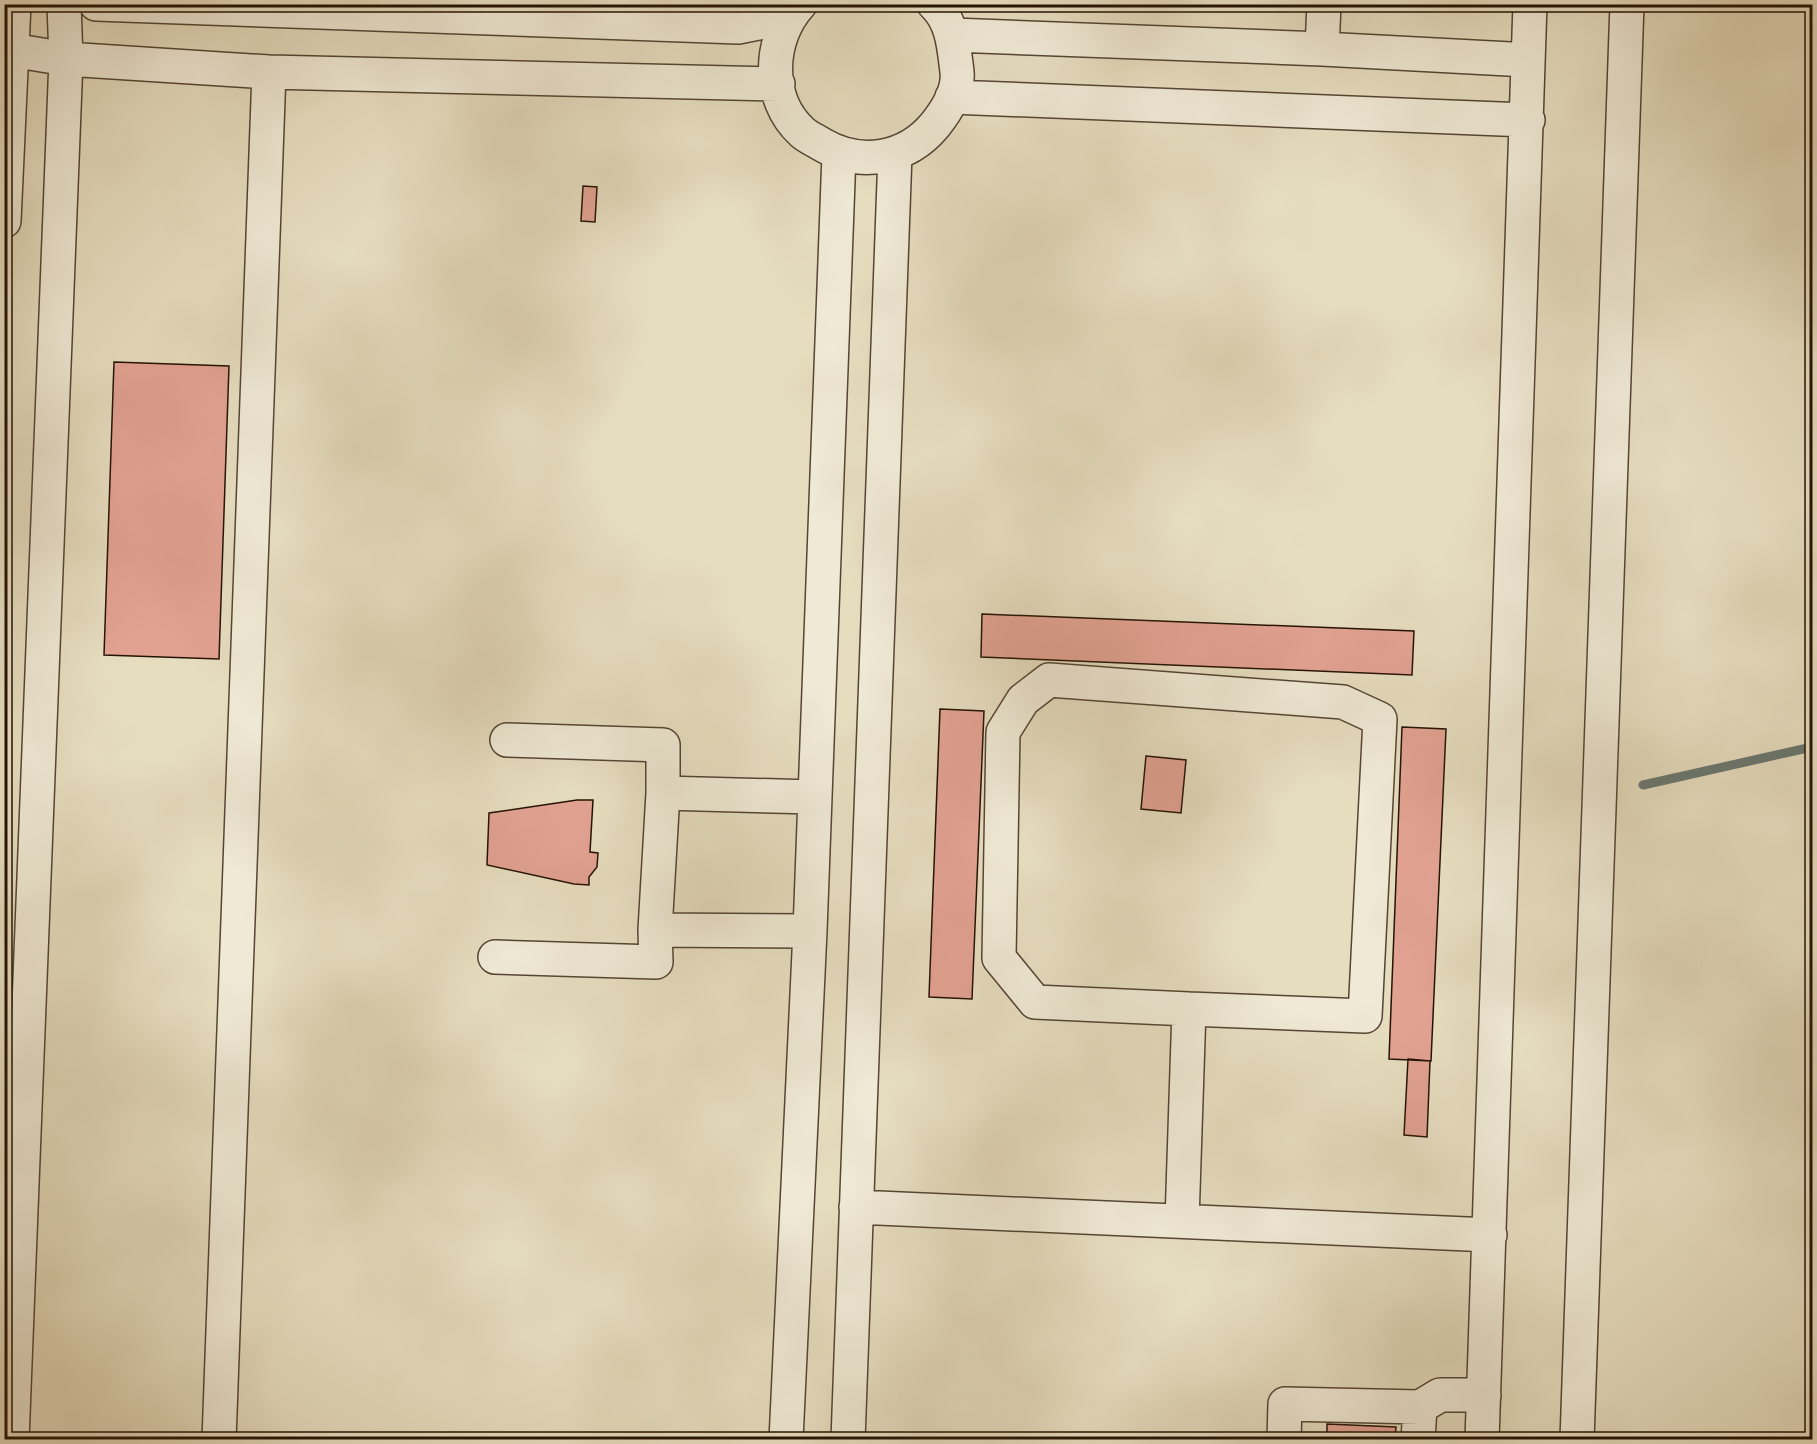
<svg xmlns="http://www.w3.org/2000/svg" width="1817" height="1444" font-family="'Libre Caslon Text',serif">
  <rect width="100%" height="100%" fill="#e6ddbf"/>
  <filter id="stains"><feTurbulence type="fractalNoise" baseFrequency=".00333" numOctaves="4"/><feColorMatrix values="0 0 0 0 .2 0 0 0 0 .09 0 0 0 0 .02 0 0 0 .5 -.17"/></filter>
  <radialGradient id="worn" r=".72"><stop offset=".6" stop-color="#630" stop-opacity="0"/><stop offset="1" stop-color="#630" stop-opacity=".3"/></radialGradient>
  <g fill="none" stroke-linecap="round" stroke-linejoin="round">
    <path stroke="#697770" stroke-width="9" d="M1643 785 1812 747"/>
  </g>
  <path fill="#e2a292" stroke="#251205" stroke-width="1.5" d="M583 186 597 187 595 222 581 221Z
    M114 362 229 366 219 659 104 655Z
    M982 614 1414 631 1412 675 981 657Z
    M940 709 984 711 972 999 929 997Z
    M1402 727 1446 729 1431 1061 1389 1059Z
    M1146 756 1186 760 1181 813 1141 809Z
    M577 800H593L590 852 598 853 597 867 589 877V885L574 884 487 865 489 813Z
    M1408 1059 1430 1061 1427 1137 1404 1135Z
    M1327 1424 1396 1427 1395 1440H1327Z"/>
  <g fill="none" stroke-linecap="round" stroke-linejoin="round">
    <defs>
      <path id="minor" d="M96 4 738 27 788 17
        M800 4C768 39 766 99 802 132 807 137 815 140 821 144 860 167 906 160 935 125 947 110 959 91 957 72 954 48 953 22 934 4
        M953 35 1322 49 1528 60
        M1322 49 1324 4
        M12 50 66 59 269 72 778 84
        M952 97 1528 120
        M4 221 14 4
        M507 740 663 745V793
        M810 931 655 930 663 793 814 797
        M495 957 656 962 655 930
        M856 1207 1490 1235
        M1182 1221 1189 1009 1365 1016 1380 719 1343 702 1049 680 1023 700 1003 732 999 958 1035 1002 1189 1009
        M12 1440 66 59 64 4
        M219 1440 269 72
        M786 1440 810 931 839 154
        M848 1440 895 154
        M1284 1440 1285 1404 1420 1407 1440 1395H1484
        M1418 1440 1420 1407
        M1482 1440 1530 4
        M1577 1440 1627 4"/>
    </defs>
    <use href="#minor" stroke="#554534" stroke-width="36"/>
    <use href="#minor" stroke="#efe9d5" stroke-width="33"/>
  </g>
  <rect width="1817" height="1444" fill="none" stroke="#e6ddbf" stroke-width="24"/>
  <rect x="6" y="6" width="1805" height="1432" fill="none" stroke="#251205" stroke-width="3"/>
  <rect x="12" y="12" width="1793" height="1420" fill="none" stroke="#251205" stroke-width="1.5"/>
  <rect width="100%" height="100%" filter="url(#stains)"/>
  <rect width="100%" height="100%" fill="url(#worn)"/>
</svg>
